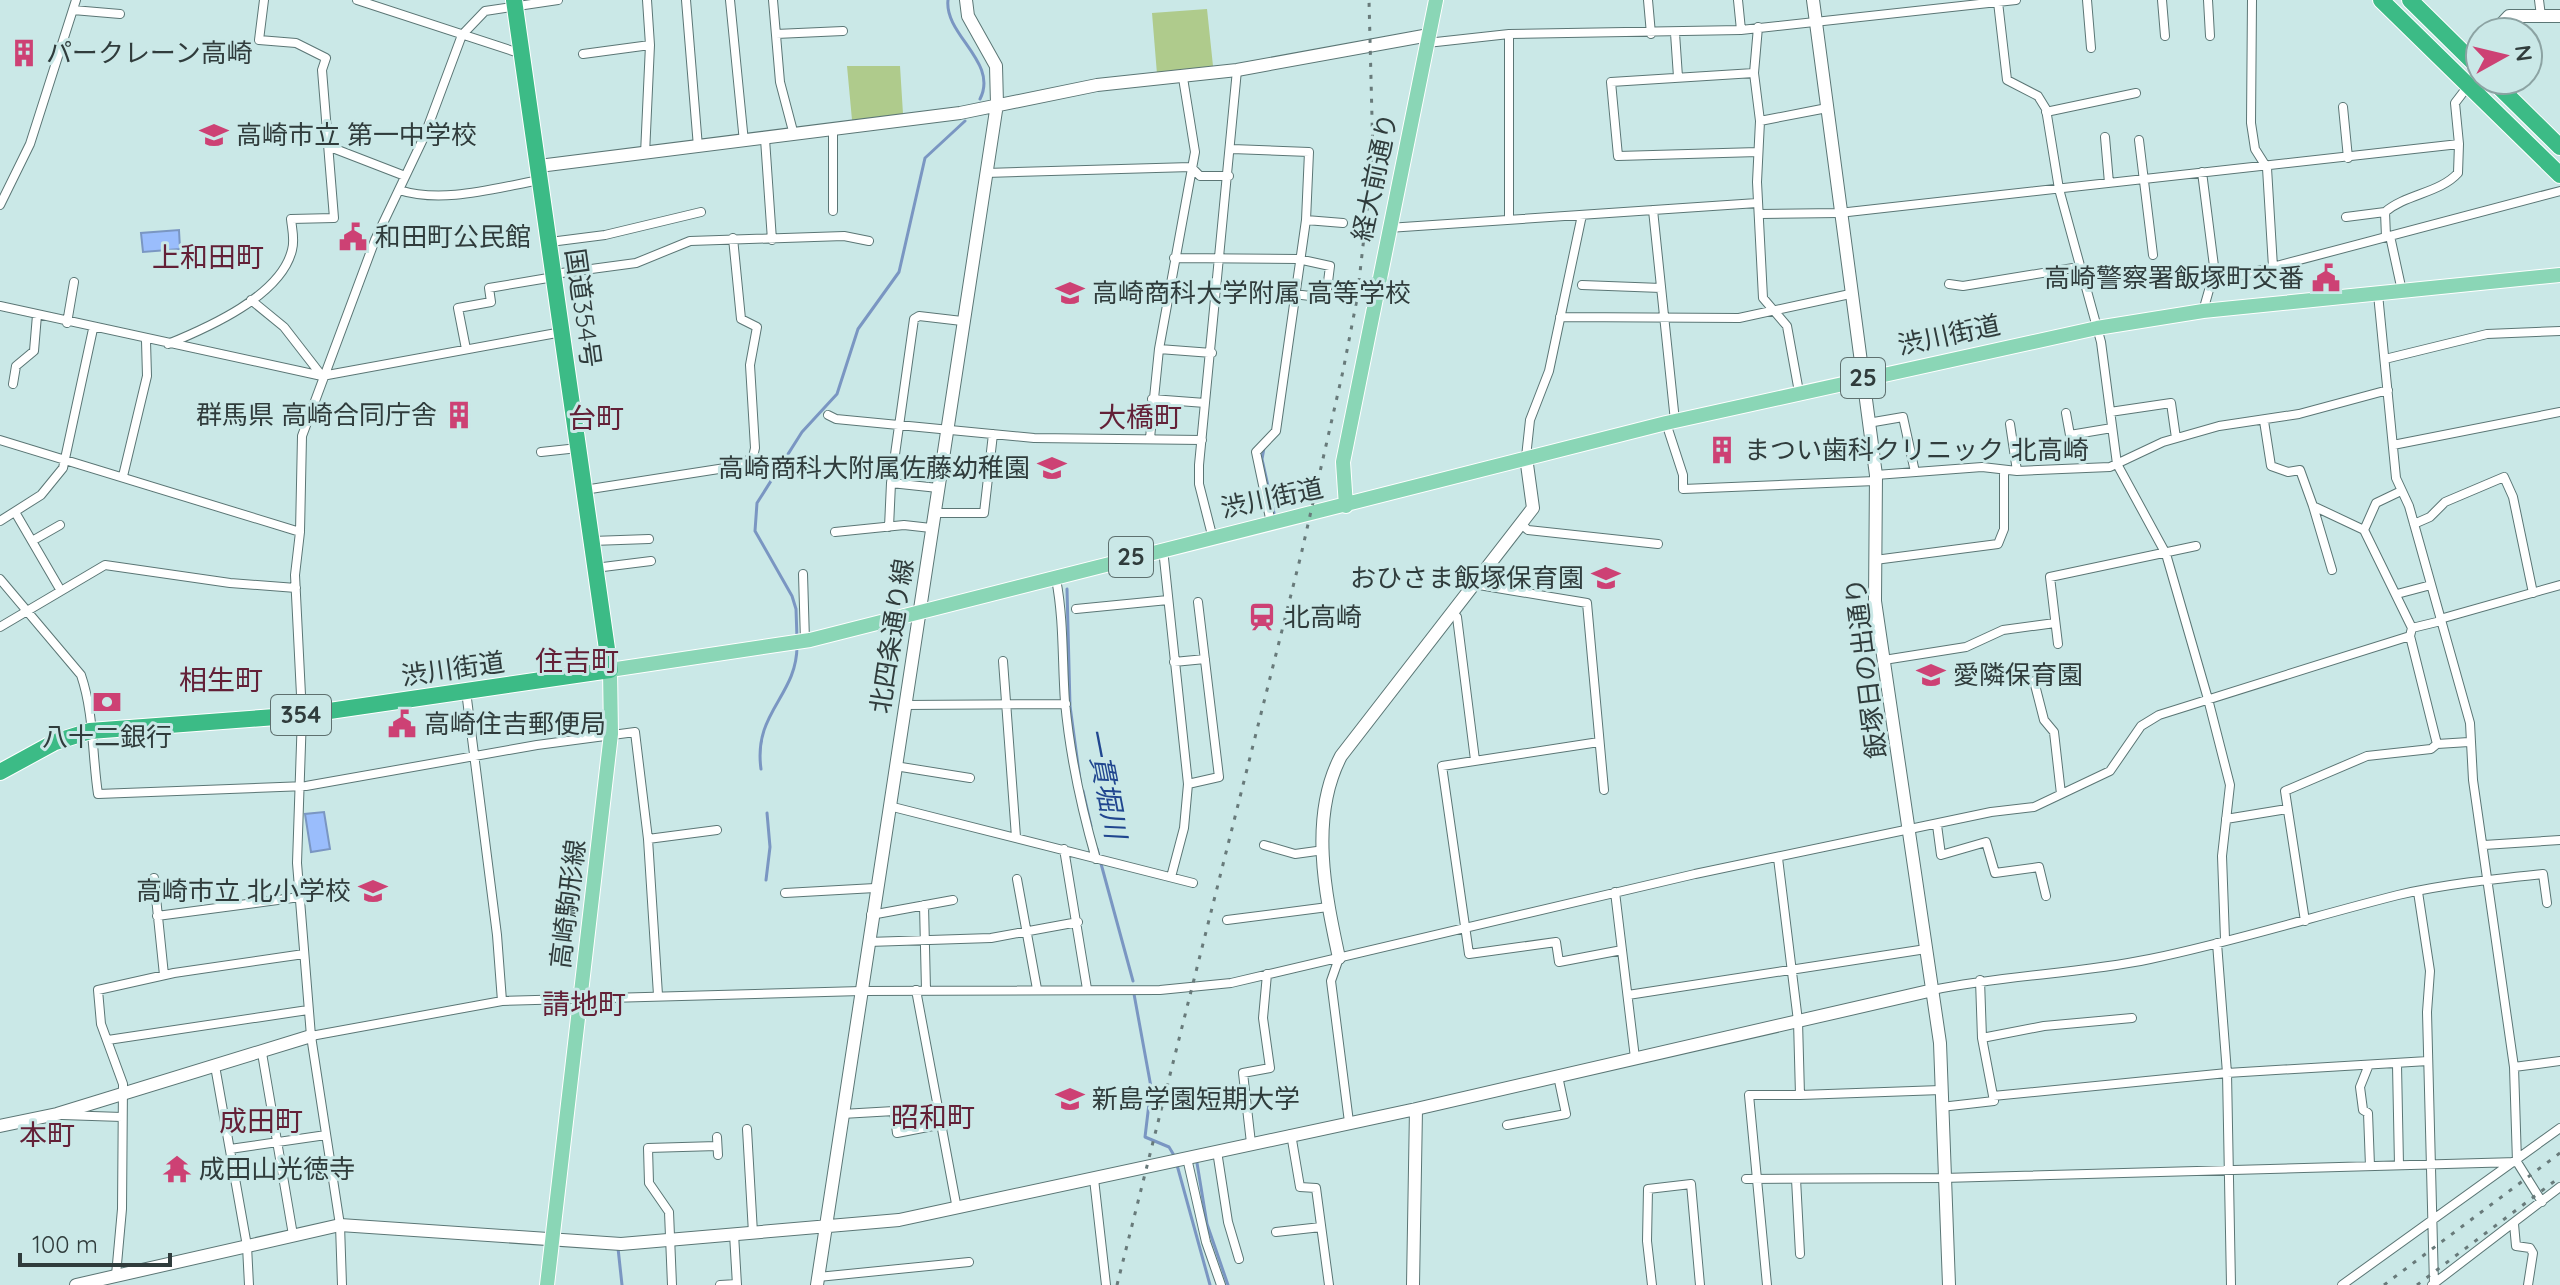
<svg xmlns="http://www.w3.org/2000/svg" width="2560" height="1285" font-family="Quicksand,'Noto Sans JP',sans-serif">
  <rect width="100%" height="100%" fill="#cae8e7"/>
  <path fill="#afcb8c" d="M1207 9 1213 66 1157 74 1152 13Z
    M847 66H900L903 114 852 120Z"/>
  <path fill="#9abdfc" stroke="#7a96c2" stroke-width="2" d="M179 230 180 249 143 252 141 233Z
    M324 812 330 849 311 852 305 814Z"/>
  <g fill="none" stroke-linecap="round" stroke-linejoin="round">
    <path stroke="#7a96c2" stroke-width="3" d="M948 0C944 35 999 62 980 99
      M1264 448 1262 459 1274 513
      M1067 589 1070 706 1080 780
      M797 638 796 609 792 596 755 531 757 503 802 432 837 394 858 329 899 272 925 158 965 121
      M761 769C753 712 797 696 797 646
      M1083 791 1091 826
      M1097 849 1133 981
      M766 880 770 847 767 813
      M1134 994 1151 1087 1145 1137 1169 1147 1175 1157
      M1197 1163 1207 1224 1228 1285
      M1177 1165 1210 1285
      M618 1248 622 1285"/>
    <defs>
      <path id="street" d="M357 0 522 54
        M686 0 698 147
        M730 0 744 142
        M773 0 780 82 794 135
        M1648 0 1651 34
        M1738 0 1741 30
        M2087 0 2091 48
        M2162 0 2165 36
        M2208 0 2210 36
        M2252 0 2251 123 2255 149 2267 168 2273 267
        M2539 0 2541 16
        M1998 2 2007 80 2038 96 2046 109 2059 189 2101 342 2117 464 2166 554 2208 699 2230 785 2222 856 2225 939
        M73 10 120 14
        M1758 27 1754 73 1760 121 1757 182 1763 298 1787 326 1799 392
        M1675 33 1678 77
        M776 34 843 31
        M1509 34V220
        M1427 43 1509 34 1741 30 2016 0
        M583 54 650 45
        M1754 73 1611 82 1618 156 1758 152
        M1183 78 1195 152 1159 349 1212 353
        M2343 107 2348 158
        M2046 112 2136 93
        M1760 121 1827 108
        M833 130V211
        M2105 137 2109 183
        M765 139 772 240
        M2139 140 2153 255
        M330 147 405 176
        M1232 149 1309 152 1306 220 1276 431 1256 452 1271 523
        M645 154 650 45 647 0
        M2202 172 2216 282
        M986 173 1191 167 1200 176H1229
        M399 190C443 204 495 188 540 180
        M0 205 30 144 76 0
        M1653 210 1675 421
        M1760 214 1839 213 2459 144 2455 103 2468 86
        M2346 217 2385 212
        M1306 220 1343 223
        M1388 228 1757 203
        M2390 236 2402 291
        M2386 237 2385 212C2406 194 2440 193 2458 173L2459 144
        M550 242 605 235 701 212
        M1174 258 1298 259 1330 266 1326 298 1294 294
        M554 274 636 263 690 241 844 236 869 241
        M1949 284 1963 286 2079 267
        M1582 285 1661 288
        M2378 294 2396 478 2409 506 2470 723 2473 780 2514 1067 2517 1162
        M251 300 284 327 322 376
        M0 306 322 376 562 332
        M2203 311 2209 290 2216 282 2560 191
        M1560 317 1739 318 1850 294
        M67 323 74 282
        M168 344C207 328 281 296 292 250 295 240 292 229 291 219L334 218 322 70 326 58 296 43 259 40 264 0
        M466 349 458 308 491 302 489 288 554 277
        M2385 359 2487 334 2560 331
        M13 384 16 366 34 351 37 315
        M1152 399 1205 403
        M2110 412 2171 403 2176 438
        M2066 413 2070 435 2112 428
        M828 415 836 419 1034 438 1202 440
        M2264 421 2271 466 2288 472 2300 470 2313 506 2364 530
        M1666 423 1683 475V489L1875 481
        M1868 423 1903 417 1915 472
        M2010 424 2017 471
        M1150 438 1159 349
        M0 440 300 532
        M2393 445 2560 412
        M541 452 578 448
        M1526 457 1530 420 1549 371 1582 215
        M1876 475 1982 467 2017 471 2110 467 2163 442 2219 426 2299 414 2388 390
        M123 476 147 376 146 341
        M891 483 938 488
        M584 490 738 466 753 457 755 448 750 365 757 327 741 319 733 238
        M2399 492 2376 503 2364 530 2412 628 2410 636 2437 744 2469 742
        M2313 506 2332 570
        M15 512 61 591
        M934 513H984L993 434
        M0 521 41 495 63 468 93 329
        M1521 524 1528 530 1658 544
        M2414 524 2430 517 2445 502 2504 477 2513 497 2533 593
        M889 527 891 483 914 319 919 316 962 321
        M835 532 904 525 931 528
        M1212 535 1199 484V465L1237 70
        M32 541 60 525
        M592 541 649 539
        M1163 549 1188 784 1184 828 1171 877
        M1875 560 1998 544 2004 529V471
        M595 568 651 561
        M803 574 805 641
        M0 579 81 675C94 713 92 754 98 794L306 786 537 745 635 732 648 839 658 995
        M1056 579C1064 620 1062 661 1065 702 1070 756 1081 807 1096 859
        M1473 584 1587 603 1604 790
        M2397 594 2431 585
        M1076 609 1168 600
        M1452 612 1457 617 1475 760
        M2440 619 2560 585
        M0 627 105 565 230 583 296 588
        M2412 628 2441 621
        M2058 644 2050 577 2196 546
        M1884 660 1966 647 2003 630 2055 623
        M1003 661 1016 837
        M1174 662 1205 659
        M2034 681 2044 720 2054 732 2061 794
        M466 691 497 935 502 1001
        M904 705 1066 704
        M1599 742 1442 766 1469 954 1556 942 1559 962 1622 950
        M895 766 970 778
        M1188 784 1219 777 1198 602
        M889 806 1193 883
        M2226 819 2287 809
        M1937 825 1941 855 1986 842 1995 873 2039 867 2046 896
        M648 839 717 830
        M1264 845 1295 854 1324 850
        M2484 845 2560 840
        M1064 849 1087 989
        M154 878 164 975
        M1017 879 1037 989
        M1615 892 1635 1058
        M2418 892 2430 971 2427 1012 2434 1285
        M785 893 875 888
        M924 905 926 990
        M871 915 953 900
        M157 916 300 897
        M1227 920 1328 907
        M2305 921 2285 791 2367 756 2431 749 2437 744
        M868 942 991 938 1078 922
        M2217 943 2227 1073 2231 1285
        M1339 958 1331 981 1349 1122
        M916 990 957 1209
        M1933 990C2005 975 2078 974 2150 959 2233 942 2315 916 2398 895 2445 884 2495 879 2543 874L2547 903
        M1628 995 1926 949
        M311 1036 502 1001 861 991 1160 990 1231 983 1695 874 1991 812 2034 807 2110 771 2141 726 2159 715 2410 636
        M1982 1038 2044 1026 2132 1018
        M108 1040 308 1010
        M262 1053 293 1235
        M2397 1065 2399 1165
        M215 1066 247 1246 249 1285
        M2368 1067 2360 1087 2363 1110 2368 1113 2370 1166
        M2514 1067 2560 1061
        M1800 1095 1941 1090
        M1993 1096 2227 1073 2428 1061
        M1941 1107 1994 1101 1982 1038 1980 980
        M842 1114 894 1111 897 1133 943 1124
        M62 1115 122 1117
        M1507 1125 1566 1114 1558 1076
        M747 1129 753 1233
        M1291 1134 1300 1187 1316 1188 1329 1285
        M717 1137 718 1155
        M1251 1143 1243 1073 1270 1068 1263 1018 1267 974
        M230 1149 326 1135
        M1217 1151 1228 1222 1239 1259
        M1187 1158 1206 1242 1221 1285
        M1094 1179 1106 1285
        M1746 1179 1943 1178 2517 1162 2542 1202
        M1796 1179 1800 1254
        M2514 1224 2516 1246 2530 1248 2533 1253 2528 1285
        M1276 1232 1321 1227
        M734 1234 737 1285
        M116 1275 122 1209 123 1084 101 1024 98 990 174 973 304 954
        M818 1277 969 1262
        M342 1285 340 1225 311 1036 297 863 302 715 295 575 300 532 302 436 375 240 424 137 462 35 485 11 558 0
        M672 1285 669 1212 649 1183 648 1148 717 1146
        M720 1285 737 1284
        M1652 1285 1647 1241 1648 1189 1691 1184 1700 1285
        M1767 1285 1749 1095H1800L1798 1021 1778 858
        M2342 1285 2560 1128
        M2432 1285 2560 1187"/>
      <path id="secondary" d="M1813 0 1876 475 1875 601 1940 1043 1949 1285
        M2494 32 2509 16H2560
        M2469 58 2480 46
        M539 166 960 113 1097 85 1237 70 1429 35
        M1339 958C1325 893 1309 817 1341 756L1533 508 1526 457
        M0 1126 57 1114 311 1036
        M76 1285 340 1225 621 1244 899 1220 1416 1109 1933 990
        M817 1285 997 104 996 66 968 16 966 0
        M1413 1285 1416 1109"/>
      <path id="primary" d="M1346 506 1343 462 1436 0
        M547 1285 611 734 610 670 810 640 1666 423 2097 328 2203 311 2560 275"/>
      <path id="highway" d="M2381 0 2560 175
        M2410 0 2480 69
        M2492 80 2560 147
        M0 772 55 742 90 731 302 715 610 670 514 0"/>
    </defs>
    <use href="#street" stroke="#5b7675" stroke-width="10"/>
    <use href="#secondary" stroke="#5b7675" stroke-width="14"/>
    <use href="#primary" stroke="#fff" stroke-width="16"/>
    <use href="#highway" stroke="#fff" stroke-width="18"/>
    <use href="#street" stroke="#fff" stroke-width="8"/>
    <use href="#secondary" stroke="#fff" stroke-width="12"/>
    <use href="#primary" stroke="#8ad6b6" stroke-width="14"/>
    <use href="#highway" stroke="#3cbb86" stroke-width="16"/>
    <path stroke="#687a7a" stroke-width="3" stroke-dasharray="4 8" stroke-linecap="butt" d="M1117 1285 1301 555 1343 371 1357 299 1373 157 1369 0
      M2384 1285 2560 1153
      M2417 1285 2560 1177"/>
  </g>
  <defs>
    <symbol id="building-bare" viewBox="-9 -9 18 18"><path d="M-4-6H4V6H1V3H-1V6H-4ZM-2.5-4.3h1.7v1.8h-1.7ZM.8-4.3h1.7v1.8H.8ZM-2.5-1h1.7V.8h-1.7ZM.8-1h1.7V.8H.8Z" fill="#cd4174" stroke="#cae8e7" stroke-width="2.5" paint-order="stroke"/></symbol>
    <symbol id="school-bare" viewBox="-9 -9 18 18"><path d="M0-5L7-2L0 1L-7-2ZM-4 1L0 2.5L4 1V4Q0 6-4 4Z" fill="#cd4174" stroke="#cae8e7" stroke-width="2.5" paint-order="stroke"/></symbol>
    <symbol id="civic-bare" viewBox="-9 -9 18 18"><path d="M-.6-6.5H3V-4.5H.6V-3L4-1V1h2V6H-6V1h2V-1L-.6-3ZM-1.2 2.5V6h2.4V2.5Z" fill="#cd4174" stroke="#cae8e7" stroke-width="2.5" paint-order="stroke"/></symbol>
    <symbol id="station-bare" viewBox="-9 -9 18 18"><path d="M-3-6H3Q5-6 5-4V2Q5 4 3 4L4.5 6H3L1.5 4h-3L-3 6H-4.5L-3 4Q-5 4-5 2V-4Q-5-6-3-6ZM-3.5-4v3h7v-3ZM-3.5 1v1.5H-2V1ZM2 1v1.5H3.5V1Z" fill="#cd4174" stroke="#cae8e7" stroke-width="2.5" paint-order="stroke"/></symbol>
    <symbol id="bank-bare" viewBox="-9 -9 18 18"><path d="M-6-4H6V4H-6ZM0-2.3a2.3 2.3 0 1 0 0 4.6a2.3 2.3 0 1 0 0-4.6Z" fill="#cd4174" stroke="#cae8e7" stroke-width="2.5" paint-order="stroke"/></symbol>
    <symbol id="university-bare" viewBox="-9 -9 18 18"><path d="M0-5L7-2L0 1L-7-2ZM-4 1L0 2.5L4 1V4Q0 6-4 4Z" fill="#cd4174" stroke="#cae8e7" stroke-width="2.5" paint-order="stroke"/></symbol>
    <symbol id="temple-bare" viewBox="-9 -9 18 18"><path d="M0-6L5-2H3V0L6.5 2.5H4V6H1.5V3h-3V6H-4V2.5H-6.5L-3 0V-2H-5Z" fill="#cd4174" stroke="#cae8e7" stroke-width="2.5" paint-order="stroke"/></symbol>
  </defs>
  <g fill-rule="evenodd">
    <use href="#building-bare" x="4" y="33" width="40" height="40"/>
    <use href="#school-bare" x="194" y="115" width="40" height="40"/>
    <use href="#civic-bare" x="333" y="217" width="40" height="40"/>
    <use href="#civic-bare" x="2306" y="258" width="40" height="40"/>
    <use href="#school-bare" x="1050" y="273" width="40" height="40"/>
    <use href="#building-bare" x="439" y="395" width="40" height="40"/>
    <use href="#building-bare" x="1702" y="430" width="40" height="40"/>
    <use href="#school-bare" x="1032" y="448" width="40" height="40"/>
    <use href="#school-bare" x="1586" y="558" width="40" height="40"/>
    <use href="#station-bare" x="1242" y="597" width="40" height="40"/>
    <use href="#school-bare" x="1911" y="655" width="40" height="40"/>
    <use href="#bank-bare" x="87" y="682" width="40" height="40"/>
    <use href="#civic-bare" x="382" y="704" width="40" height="40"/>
    <use href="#school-bare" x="353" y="871" width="40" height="40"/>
    <use href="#university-bare" x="1050" y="1079" width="40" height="40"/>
    <use href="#temple-bare" x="157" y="1149" width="40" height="40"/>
  </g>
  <g text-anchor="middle" stroke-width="6" stroke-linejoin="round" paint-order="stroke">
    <g fill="#cae8e7" stroke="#5e706f" stroke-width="2">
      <rect x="1841" y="358" width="44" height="40" rx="6"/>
      <rect x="1109" y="537" width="44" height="40" rx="6"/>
      <rect x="271" y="695" width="60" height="40" rx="6"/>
    </g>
    <g font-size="24" font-weight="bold" fill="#303c3c">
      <text x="1863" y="386">25</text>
      <text x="1131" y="565">25</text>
      <text x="301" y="723">354</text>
    </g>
    <g font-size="26" fill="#303c3c" stroke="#cae8e7" text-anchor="start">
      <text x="46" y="62">パークレーン高崎</text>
      <text x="236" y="144">高崎市立 第一中学校</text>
      <text x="375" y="246">和田町公民館</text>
      <text x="2304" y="287" text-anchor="end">高崎警察署飯塚町交番</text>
      <text x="1092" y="302">高崎商科大学附属 高等学校</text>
      <text x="437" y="424" text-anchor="end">群馬県 高崎合同庁舎</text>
      <text x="1744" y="459">まつい歯科クリニック 北高崎</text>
      <text x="1030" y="477" text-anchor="end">高崎商科大附属佐藤幼稚園</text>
      <text x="1584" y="587" text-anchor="end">おひさま飯塚保育園</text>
      <text x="1284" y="626">北高崎</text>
      <text x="1953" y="684">愛隣保育園</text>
      <text x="424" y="733">高崎住吉郵便局</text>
      <text x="107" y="746" text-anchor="middle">八十二銀行</text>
      <text x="351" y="900" text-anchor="end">高崎市立 北小学校</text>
      <text x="1092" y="1108">新島学園短期大学</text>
      <text x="199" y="1178">成田山光徳寺</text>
    </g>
    <g font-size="26" fill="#303c3c" stroke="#cae8e7">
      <text transform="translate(1375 177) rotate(-78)" y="9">経大前通り</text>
      <text transform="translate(583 308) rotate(82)" y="9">国道354号</text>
      <text transform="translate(1949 335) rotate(-12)" y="9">渋川街道</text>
      <text transform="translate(1272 498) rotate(-12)" y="9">渋川街道</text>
      <text transform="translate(892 636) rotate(-81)" y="9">北四条通り線</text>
      <text transform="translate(1866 668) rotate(-97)" y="9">飯塚日の出通り</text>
      <text transform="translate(453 669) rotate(-8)" y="9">渋川街道</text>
      <text transform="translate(568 904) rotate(-83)" y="9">高崎駒形線</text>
    </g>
    <g font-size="28" fill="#632037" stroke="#cae8e7">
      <text x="208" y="267">上和田町</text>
      <text x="1140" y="427">大橋町</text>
      <text x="596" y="428">台町</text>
      <text x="577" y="671">住吉町</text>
      <text x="221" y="690">相生町</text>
      <text x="584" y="1014">請地町</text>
      <text x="933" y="1127">昭和町</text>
      <text x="261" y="1131">成田町</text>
      <text x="47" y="1145">本町</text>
    </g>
    <g font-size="28" font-style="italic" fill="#20468f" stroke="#cae8e7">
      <text transform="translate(1106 783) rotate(79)" y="10">一貫堀川</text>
    </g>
  </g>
  <g transform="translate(2504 56) rotate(82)"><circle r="38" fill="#cae8e7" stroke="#8ca3a3" stroke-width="2"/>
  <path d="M0-6L14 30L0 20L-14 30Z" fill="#cd4174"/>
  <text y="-12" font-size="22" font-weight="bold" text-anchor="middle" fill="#303c3c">N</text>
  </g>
  <path d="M20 1253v12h150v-12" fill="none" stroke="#303c3c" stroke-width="4"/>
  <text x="32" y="1253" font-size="24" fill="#303c3c" stroke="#cae8e7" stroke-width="6" paint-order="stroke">100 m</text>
</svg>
